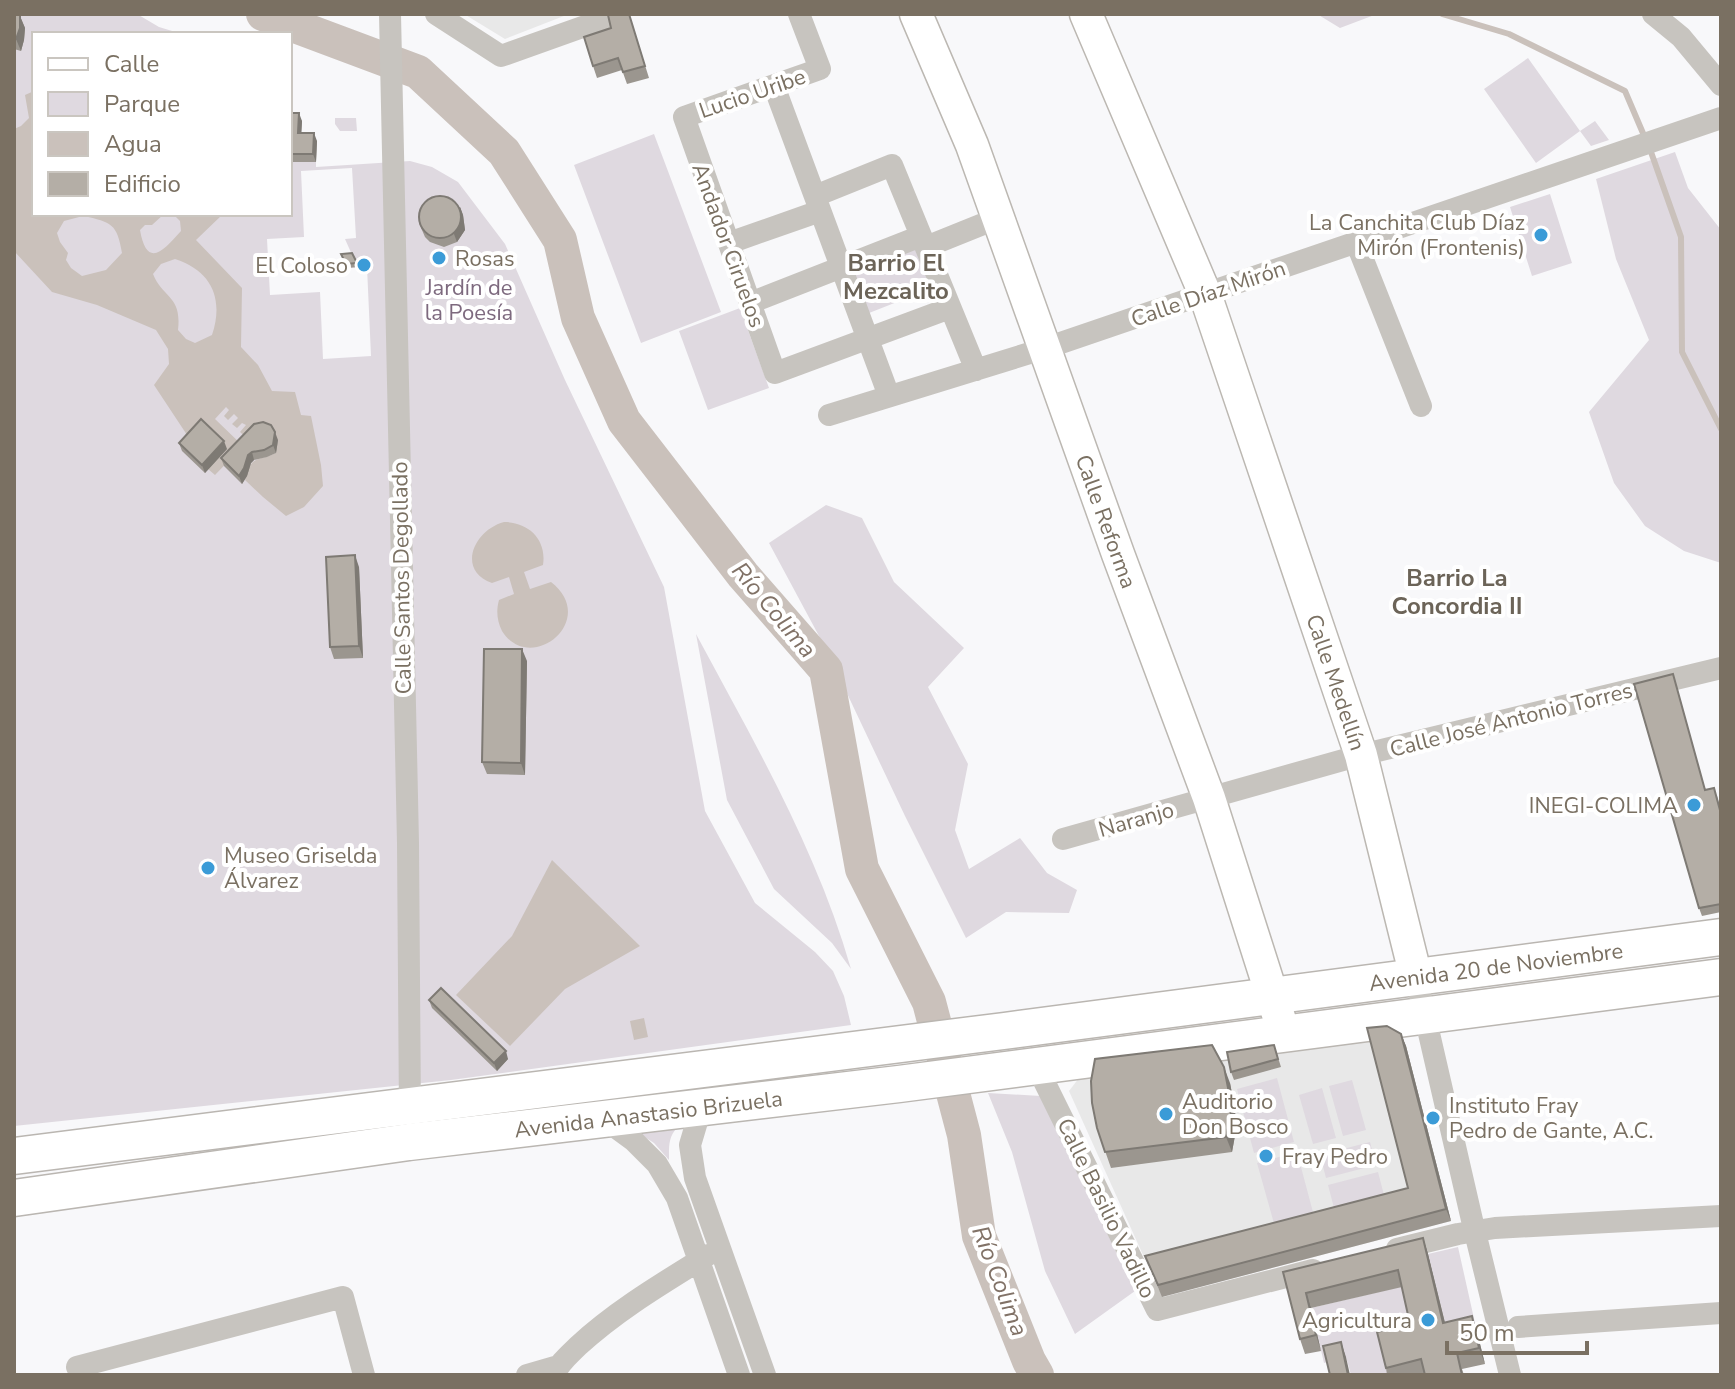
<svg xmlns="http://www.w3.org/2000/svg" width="1735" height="1389" font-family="'Nunito Sans',sans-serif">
  <rect width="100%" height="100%" fill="#f8f8fa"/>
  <path fill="#e8e8e8" d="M464 14H569L505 39Z
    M1391 1037 1406 1046 1451 1221 1162 1297 1069 1091 1079 1078Z"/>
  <path fill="#dfd9e0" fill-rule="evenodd" d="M14 14H137L159 27 182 34H34V214H290V162H316V167L410 161 432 167 458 182 505 244 565 380 664 587 705 811 755 903 815 952 833 971 844 996 851 1025 451 1080 14 1126ZM352 168 356 238 345 239 353 257 342 258 347 268 367 267 371 356 323 359 320 292 270 295 267 239 304 237 301 171Z
    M1317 14H1377L1340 28Z
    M1528 58 1580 131 1595 121 1609 140 1591 146 1580 131 1536 163 1484 89Z
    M335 118H356L357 131H340L335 124Z
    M654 134 721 312 641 343 574 165Z
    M1675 152 1688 188 1721 230V563L1684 551 1645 526 1614 483 1589 412 1649 340 1616 259 1596 179Z
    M1550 194 1572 263 1532 276 1510 207Z
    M918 243 935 287 864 315 847 271Z
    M740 308 769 388 708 410 679 331Z
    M826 505 862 518 894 582 964 648 928 687 968 764 955 830 969 869 1020 838 1047 873 1077 890 1069 913 1006 912 966 938 905 816 826 649 769 543Z
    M696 634C754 742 817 850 851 969L832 943 774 889 727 800Z
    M1277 1078 1294 1142 1254 1153 1237 1089Z
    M1352 1080 1366 1130 1343 1136 1329 1086Z
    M1322 1088 1336 1138 1313 1144 1299 1095Z
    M988 1093 1041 1096 1135 1291 1075 1334 1045 1271 1012 1152Z
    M677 1128C668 1137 669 1148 669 1160L654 1143 640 1134Z
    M1370 1142 1376 1165 1326 1178 1320 1155Z
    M1297 1152 1314 1216 1275 1227 1257 1163Z
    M1378 1172 1384 1195 1334 1208 1328 1185Z
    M1458 1247 1477 1332 1449 1339 1428 1254Z
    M1403 1286 1416 1340 1389 1375H1351L1346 1357 1324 1363 1311 1308Z"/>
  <path fill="#cac1bb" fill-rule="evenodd" d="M34 91V214H164L152 225H145L140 230C147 270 164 250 181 231L180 221 175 216 169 214H223L196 240 242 288 241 347 258 365 272 391 295 392 301 415 311 416 321 465 323 486 304 507 286 516 263 497 245 480C247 476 247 472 249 468 253 456 267 459 275 453L278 440H249L240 432 246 425 242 423 237 428 232 424 238 418 234 414 228 420 224 416 229 410 226 407 215 419 243 446 215 475 208 469 227 449 191 441 154 385 169 364 168 349 156 330 97 305 52 292 14 251V129L21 126 29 118 25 95ZM83 216C112 222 117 224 122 253L106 270 82 276 71 268 66 260 68 253 60 242 57 233 64 221ZM175 259C212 271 224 299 212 335L195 343 186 339 178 330C182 295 163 299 153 274L161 264Z
    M504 522C528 522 547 539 543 565L524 572 530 589 551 582C600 620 530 676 502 631 497 621 496 611 499 600L514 594 509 577 492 583C456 570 474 530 504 522Z
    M552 860 640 946 565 989 510 1046 456 995 512 936Z
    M644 1018 648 1037 634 1040 630 1021Z"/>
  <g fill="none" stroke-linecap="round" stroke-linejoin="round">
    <path stroke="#cac1bb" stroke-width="6" d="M1442 14 1509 34 1625 91 1651 152 1681 237 1682 352 1721 429"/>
    <path stroke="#cac1bb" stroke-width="34" d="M263 14 418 72 504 152 560 240 578 318 624 421 743 575 826 670 862 869 929 1002 964 1135 979 1236 1029 1361 1037 1375"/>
    <defs>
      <g id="secondary">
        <path id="s1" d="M916 14 972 145 1118 554 1209 798 1284 1033"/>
        <path id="s2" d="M1086 14 1205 294 1361 755 1416 977"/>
      </g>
      <g id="primary">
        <path id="s3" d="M14 1156 1004 1031 1721 937"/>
        <path id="s4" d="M14 1198 409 1142 899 1084 1721 977"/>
      </g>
    </defs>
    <use href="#secondary" stroke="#bcb8b2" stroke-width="35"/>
    <use href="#primary" stroke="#bab6b1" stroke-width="39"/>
    <path stroke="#c7c4bf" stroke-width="22" d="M390 14 408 843 410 1117
      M436 14 501 56 619 14
      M799 14 820 69 684 117 775 373 950 308
      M1653 14 1681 37 1721 85
      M774 86 889 396
      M815 196 892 165 976 370
      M1356 242 1421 406
      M729 243 820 211
      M926 247 998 218
      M750 303 921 236
      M829 415 1046 348 1721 118
      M1063 839 1361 755 1721 668
      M1416 977 1472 1220 1510 1375
      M1036 1065 1157 1310 1313 1270
      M701 1108 690 1145 695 1178 765 1375
      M604 1119 634 1141 657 1164 677 1198 739 1375
      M1397 1249 1458 1234 1495 1228 1721 1216
      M1518 1327 1721 1313
      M77 1367 343 1297 364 1375
      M527 1375 558 1366
      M554 1375C559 1363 569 1355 578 1346 617 1310 663 1283 708 1255"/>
    <use href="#secondary" stroke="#fff" stroke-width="32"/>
    <use href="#primary" stroke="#fff" stroke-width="36"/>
  </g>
  <path fill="#9b968f" d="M14 14H19L25 28 24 40 21 51 14 49Z
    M629 14 649 78 627 84 622 70 597 78 593 66 611 28Z
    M290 113 302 121 301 133 317 141 316 162H290Z
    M460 207 463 215 465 230 457 242 444 247 430 242 425 237 419 223Z
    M352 253 358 267 347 268 341 254Z
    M278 440 276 453 267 457 254 460 251 463 247 476 242 484 224 466 221 458Z
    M179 443 227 449 205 473 182 451Z
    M359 567 363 658 334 659 330 647Z
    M527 661 525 775 487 774 482 762Z
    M1673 674 1705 790 1717 796 1721 811V912L1702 916 1699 908Z
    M429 1000 508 1059 497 1071 432 1008Z
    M1401 1034 1406 1046 1451 1221 1162 1297 1145 1256 1408 1188Z
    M1274 1045 1281 1067 1234 1080 1231 1072Z
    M1230 1083 1235 1109 1236 1130 1232 1152 1111 1168 1097 1128Z
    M1423 1238 1428 1254 1445 1323 1477 1332 1485 1364 1462 1369 1464 1375H1387L1386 1368 1410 1324 1402 1287 1311 1308 1321 1351 1305 1354 1300 1339 1283 1272Z"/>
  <path fill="#7e7a74" d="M20 16 25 28 24 40 21 51 16 39Z
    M299 113 302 121 301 141 298 133Z
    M314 133 317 141 316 162 313 154Z
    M460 207 463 215 465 230 457 242 454 234Z
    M275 432 278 440 276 453 273 445Z
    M224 441 227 449 205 473 202 465Z
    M252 452 254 460 251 463 247 476 242 484 239 476 248 455Z
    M355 555 359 567 363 658 359 646Z
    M522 649 527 661 525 775 521 763Z
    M1401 1034 1406 1046 1451 1221 1446 1209Z
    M506 1051 508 1059 497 1071 494 1063Z
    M1224 1067 1230 1083 1235 1109 1236 1130 1232 1152 1226 1137Z
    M1423 1238 1428 1254 1449 1339 1443 1323Z
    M1306 1293 1311 1308 1321 1351 1316 1335Z
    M1472 1316 1477 1332 1485 1364 1479 1348Z
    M1341 1342 1346 1357 1350 1375H1348Z"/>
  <path fill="#b4aea6" stroke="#7e7a74" stroke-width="2" d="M14 14H19L20 16V28L16 39H14Z
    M611 14H629L645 66 623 72 618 58 593 66 584 37 611 28 608 15Z
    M290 113H299L298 133H314L313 154H290Z
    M419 217a21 21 0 1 1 42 0a21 21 0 1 1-42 0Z
    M352 253 357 263 346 264 341 254Z
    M201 419 224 441 202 465 179 443Z
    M263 422 271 425 275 432 273 445 264 450 252 452 248 455 244 468 239 476 221 458 254 424Z
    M355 555 359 646 330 647 326 557Z
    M484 649H522L521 763 482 762Z
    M1673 674 1705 790 1714 788 1721 814V904L1699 908 1634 684Z
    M441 988 506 1051 494 1063 429 1000Z
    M1387 1026 1401 1034 1446 1209 1158 1285 1145 1256 1408 1188 1367 1028Z
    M1212 1045 1224 1067 1229 1093 1231 1115 1226 1137 1105 1152 1097 1128 1092 1103 1091 1081 1095 1059Z
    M1274 1045 1278 1059 1231 1072 1227 1052Z
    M1423 1238 1443 1323 1472 1316 1479 1348 1457 1353 1462 1375H1425L1421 1359 1386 1368 1377 1332 1410 1324 1398 1270 1306 1293 1316 1335 1300 1339 1283 1272Z
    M1341 1342 1348 1375H1330L1323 1346Z"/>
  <g fill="#3b9bd7" stroke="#fff" stroke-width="3">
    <circle cx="1541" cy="235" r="8"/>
    <circle cx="439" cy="258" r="8"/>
    <circle cx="364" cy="265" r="8"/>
    <circle cx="1694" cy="805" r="8"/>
    <circle cx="208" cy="868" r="8"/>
    <circle cx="1166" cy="1114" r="8"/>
    <circle cx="1433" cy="1118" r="8"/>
    <circle cx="1266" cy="1156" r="8"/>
    <circle cx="1428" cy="1320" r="8"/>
  </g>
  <g text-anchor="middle" stroke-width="8" stroke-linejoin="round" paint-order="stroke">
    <g font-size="22" fill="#7a7062" stroke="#fff">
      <text transform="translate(752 93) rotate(-19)" y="8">Lucio Uribe</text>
      <text transform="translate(729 245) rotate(70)" y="8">Andador Ciruelos</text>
      <text transform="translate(1208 293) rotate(-19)" y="8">Calle Díaz Mirón</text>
      <text dy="8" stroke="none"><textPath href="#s1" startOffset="542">Calle Reforma</textPath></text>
      <text transform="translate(401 578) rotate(-91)" y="8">Calle Santos Degollado</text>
      <text dy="8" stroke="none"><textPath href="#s2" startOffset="714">Calle Medellín</textPath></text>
      <text transform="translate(1511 719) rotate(-14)" y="8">Calle José Antonio Torres</text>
      <text transform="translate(1136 819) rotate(-16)" y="8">Naranjo</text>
      <text dy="8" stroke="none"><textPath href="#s3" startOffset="1494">Avenida 20 de Noviembre</textPath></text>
      <text dy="8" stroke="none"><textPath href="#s4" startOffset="640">Avenida Anastasio Brizuela</textPath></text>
      <text transform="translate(1107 1208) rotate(64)" y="8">Calle Basilio Vadillo</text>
    </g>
    <g font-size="22" fill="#7a7062" stroke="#fff" text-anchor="start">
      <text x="1525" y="230" text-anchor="end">La Canchita Club Díaz<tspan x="1525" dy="25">Mirón (Frontenis)</tspan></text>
      <text x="455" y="266">Rosas</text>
      <text x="348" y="273" text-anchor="end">El Coloso</text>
      <text x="1678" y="813" text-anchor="end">INEGI-COLIMA</text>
      <text x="224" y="863">Museo Griselda<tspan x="224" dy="25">Álvarez</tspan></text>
      <text x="1182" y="1109">Auditorio<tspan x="1182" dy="25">Don Bosco</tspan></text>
      <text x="1449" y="1113">Instituto Fray<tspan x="1449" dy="25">Pedro de Gante, A.C.</tspan></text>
      <text x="1282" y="1164">Fray Pedro</text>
      <text x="1412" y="1328" text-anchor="end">Agricultura</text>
    </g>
    <g font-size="22" fill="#7d697e" stroke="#fff">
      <text x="469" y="295">Jardín de<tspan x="469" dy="25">la Poesía</tspan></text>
    </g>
    <g font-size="24" font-weight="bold" fill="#6c6458" stroke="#fff">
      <text x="896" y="271">Barrio El<tspan x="896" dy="28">Mezcalito</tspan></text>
      <text x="1457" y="586">Barrio La<tspan x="1457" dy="28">Concordia II</tspan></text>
    </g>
    <g font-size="24" font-style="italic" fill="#817267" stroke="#fff">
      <text transform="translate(774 610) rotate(50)" y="8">Río Colima</text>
      <text transform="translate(1000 1281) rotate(69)" y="8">Río Colima</text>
    </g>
  </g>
  <rect width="1735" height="1389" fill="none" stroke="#7a7062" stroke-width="32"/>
  <rect x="32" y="32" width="260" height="184" fill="#ffffff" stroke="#cac6c0" stroke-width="2"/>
  <rect x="48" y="58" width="40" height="12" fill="#ffffff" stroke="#cac6c0" stroke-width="2"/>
  <text x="104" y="72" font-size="24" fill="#7a7062">Calle</text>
  <rect x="48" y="92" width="40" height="24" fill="#dfd9e0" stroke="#cac6c0" stroke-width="2"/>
  <text x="104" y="112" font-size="24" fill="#7a7062">Parque</text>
  <rect x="48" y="132" width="40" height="24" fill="#cac1bb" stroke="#cac6c0" stroke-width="2"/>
  <text x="104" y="152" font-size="24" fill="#7a7062">Agua</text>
  <rect x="48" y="172" width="40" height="24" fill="#b4aea6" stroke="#cac6c0" stroke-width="2"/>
  <text x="104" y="192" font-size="24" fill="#7a7062">Edificio</text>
  <path d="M1447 1341v12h140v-12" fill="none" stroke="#7a7062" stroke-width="4"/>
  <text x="1459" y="1341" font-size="24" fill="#7a7062" stroke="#ffffff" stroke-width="6" paint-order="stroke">50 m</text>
</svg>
